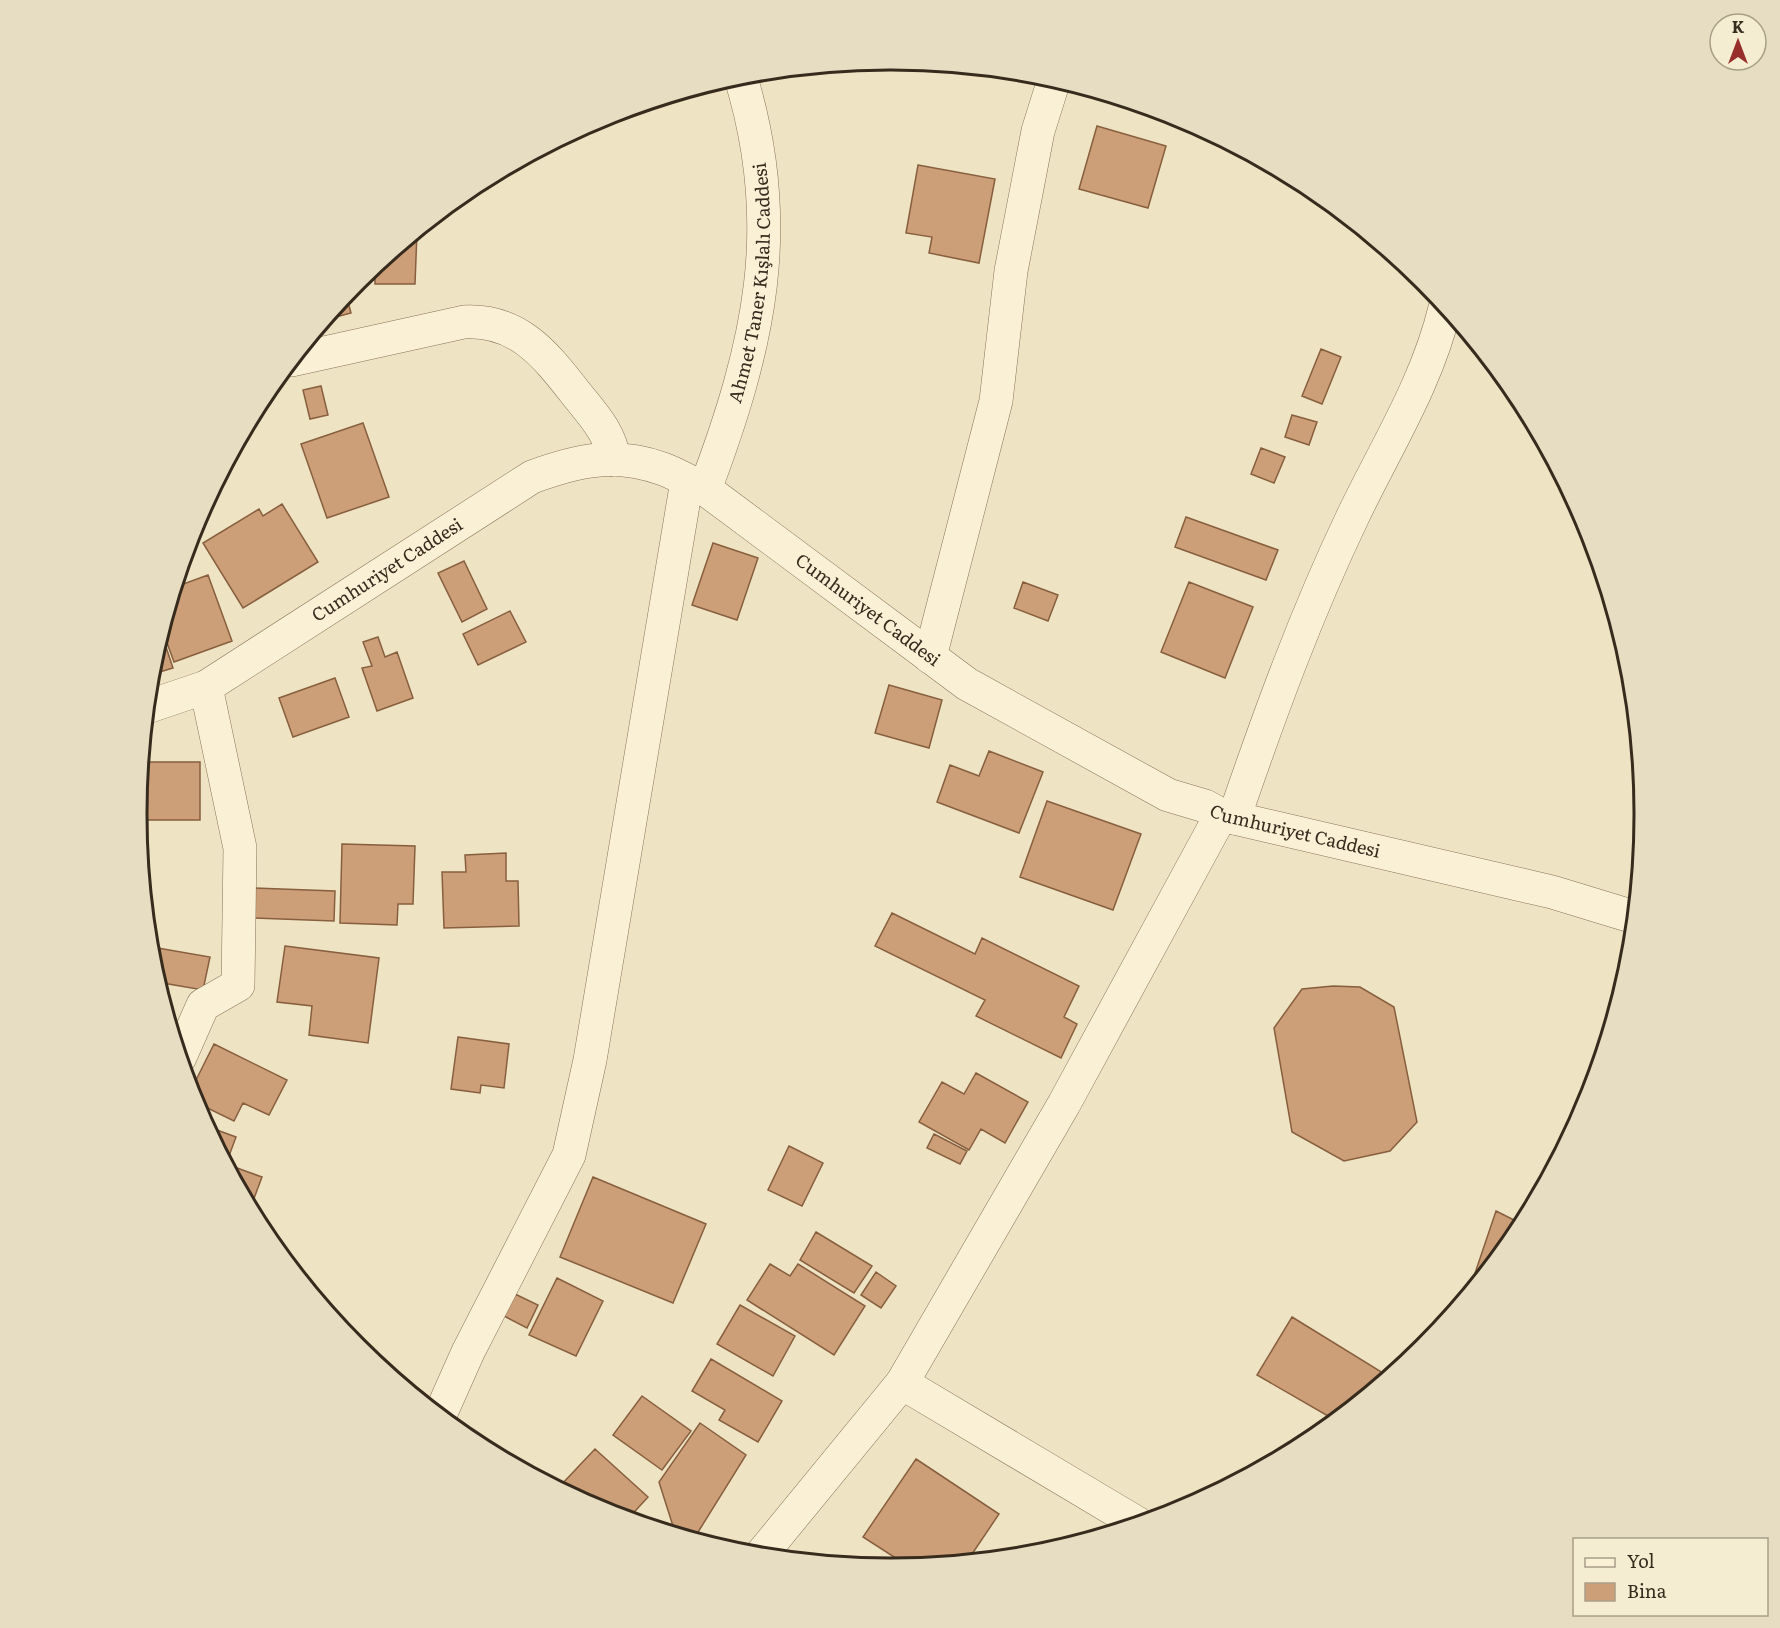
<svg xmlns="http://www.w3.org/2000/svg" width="1780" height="1628" font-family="Literata,serif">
  <rect width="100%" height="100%" fill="#eee3c2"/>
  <path fill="#cc9f78" stroke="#875f3f" stroke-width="1.5" d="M1097 126 1166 146 1148 208 1079 189Z
    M918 165 995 179 979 263 929 253 932 237 906 233Z
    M417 232 415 284H375V266Z
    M346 294 351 313 325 320Z
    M1321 349 1341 357 1322 404 1302 396Z
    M321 386 328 415 310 419 303 390Z
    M1292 415 1317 422 1309 445 1285 437Z
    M363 423 389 497 327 518 301 444Z
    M1261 448 1285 457 1274 483 1251 474Z
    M282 504 318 562 243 608 203 543 259 509 263 516Z
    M1186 517 1278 550 1266 580 1175 547Z
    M713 543 758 558 737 620 692 605Z
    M464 561 487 609 462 622 438 573Z
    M208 575 232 641 174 662 162 629 175 587Z
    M1023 582 1058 595 1048 621 1014 608Z
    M1189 582 1253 607 1225 678 1161 652Z
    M510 611 526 642 478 665 463 634Z
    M161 632 173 668 150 675 151 667Z
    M378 637 385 657 397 652 413 698 377 711 362 668 372 666 363 642Z
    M335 678 349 717 293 737 279 698Z
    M889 685 942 700 929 748 875 733Z
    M989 751 1043 772 1019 833 937 802 950 765 979 776Z
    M141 762H200V820H137Z
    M1047 801 1141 834 1113 910 1020 877Z
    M342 844 415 846 413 904H398L397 925 340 923Z
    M506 853V881H518L519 926 444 928 442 872H466L465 855Z
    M253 888 335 891 334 921 251 918Z
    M892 913 975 954 982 938 1079 986 1064 1017 1077 1024 1061 1058 976 1016 985 1000 875 946Z
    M285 946 379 958 368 1043 309 1035 312 1006 277 1002Z
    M152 947 210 957 203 990 157 982 150 961Z
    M1333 986 1360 987 1394 1007 1417 1122 1390 1151 1344 1161 1292 1132 1274 1028 1302 989Z
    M458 1037 509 1044 504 1088 481 1085 480 1093 451 1089Z
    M214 1044 287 1080 269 1115 243 1103 234 1121 193 1101 190 1092Z
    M976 1073 1028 1102 1005 1143 981 1129 969 1150 919 1122 942 1082 964 1094Z
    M206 1126 236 1137 226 1164 262 1177 250 1209Z
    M934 1134 967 1151 960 1164 927 1148Z
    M789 1146 823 1163 802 1206 768 1190Z
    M593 1177 706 1224 673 1303 560 1257Z
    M1496 1211 1522 1224 1469 1291Z
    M816 1232 872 1266 854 1293 800 1260Z
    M770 1264 790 1276 798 1264 865 1306 834 1355 747 1300Z
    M876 1272 896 1286 881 1308 861 1295Z
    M557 1278 603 1301 576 1356 529 1335Z
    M515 1294 538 1305 527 1328 504 1316Z
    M740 1305 795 1336 773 1376 717 1344Z
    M1292 1317 1388 1376 1335 1420 1257 1375Z
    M711 1359 782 1401 758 1442 719 1420 725 1410 692 1391Z
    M642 1396 691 1431 662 1470 613 1435Z
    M700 1423 746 1455 695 1537 673 1526 659 1482Z
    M595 1449 648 1497 628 1519 601 1510 570 1494 561 1485Z
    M916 1459 999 1514 968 1560 908 1566 863 1537Z"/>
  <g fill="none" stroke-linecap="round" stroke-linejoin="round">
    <defs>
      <g id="minor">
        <path d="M292 360 464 322C520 319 547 357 578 396 594 416 611 434 614 460"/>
        <path id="s1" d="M705 489C759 346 787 226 740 75"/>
        <path d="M930 657 996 401 1011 271 1038 131 1054 80"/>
        <path id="s2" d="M147 707 206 687 532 477C578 460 615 452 663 469 677 474 691 483 705 489L967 684 1168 795 1205 806 1221 815 1552 892 1634 917"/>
        <path d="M1234 818C1269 716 1306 614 1353 516 1386 447 1427 383 1445 308"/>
        <path d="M180 1057 203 1005 238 985 240 848 206 687"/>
        <path d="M902 1383 1137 1523"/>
        <path d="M440 1415 468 1352 569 1155 590 1060 687 481"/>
        <path d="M761 1555 902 1383 1064 1104 1221 815"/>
      </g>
    </defs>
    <use href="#minor" stroke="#887459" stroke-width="34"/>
    <use href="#minor" stroke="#f9f0d5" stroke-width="33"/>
  </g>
  <g text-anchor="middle" stroke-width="4.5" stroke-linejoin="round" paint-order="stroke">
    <g font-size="18" fill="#372b1d" stroke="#f5edd1">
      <text dy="6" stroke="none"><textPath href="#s1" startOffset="213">Ahmet Taner Kışlalı Caddesi</textPath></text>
      <text dy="6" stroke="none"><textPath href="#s2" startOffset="278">Cumhuriyet Caddesi</textPath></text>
      <text dy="6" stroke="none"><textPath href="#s2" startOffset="834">Cumhuriyet Caddesi</textPath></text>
      <text dy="6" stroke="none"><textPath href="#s2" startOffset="1320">Cumhuriyet Caddesi</textPath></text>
    </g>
  </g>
  <path d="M0 0H1780V1628H0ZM890 70H891A743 743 0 0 1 1634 813V815A743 743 0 0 1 891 1558H890A743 743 0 0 1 147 815V813A743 743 0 0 1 890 70Z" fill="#e6ddc3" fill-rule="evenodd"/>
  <path fill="none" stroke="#372b1d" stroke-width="3" d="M890 70H891A743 743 0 0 1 1634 813V815A743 743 0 0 1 891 1558H890A743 743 0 0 1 147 815V813A743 743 0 0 1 890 70Z"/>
  <rect x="1573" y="1538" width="195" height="78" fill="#f5edd1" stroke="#a99f89" stroke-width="1.5"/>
  <rect x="1585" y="1558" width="30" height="9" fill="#f9f0d5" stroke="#a99f89" stroke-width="1.5"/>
  <text x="1627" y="1568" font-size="18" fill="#372b1d">Yol</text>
  <rect x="1585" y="1583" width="30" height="18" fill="#cc9f78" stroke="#a99f89" stroke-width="1.5"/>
  <text x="1627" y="1598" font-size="18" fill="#372b1d">Bina</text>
  <g transform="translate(1738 42)"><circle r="28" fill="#f5edd1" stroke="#a99f89" stroke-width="1.5"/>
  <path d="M0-4.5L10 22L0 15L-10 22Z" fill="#972e29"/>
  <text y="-9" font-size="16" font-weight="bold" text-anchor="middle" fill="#372b1d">K</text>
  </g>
</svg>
